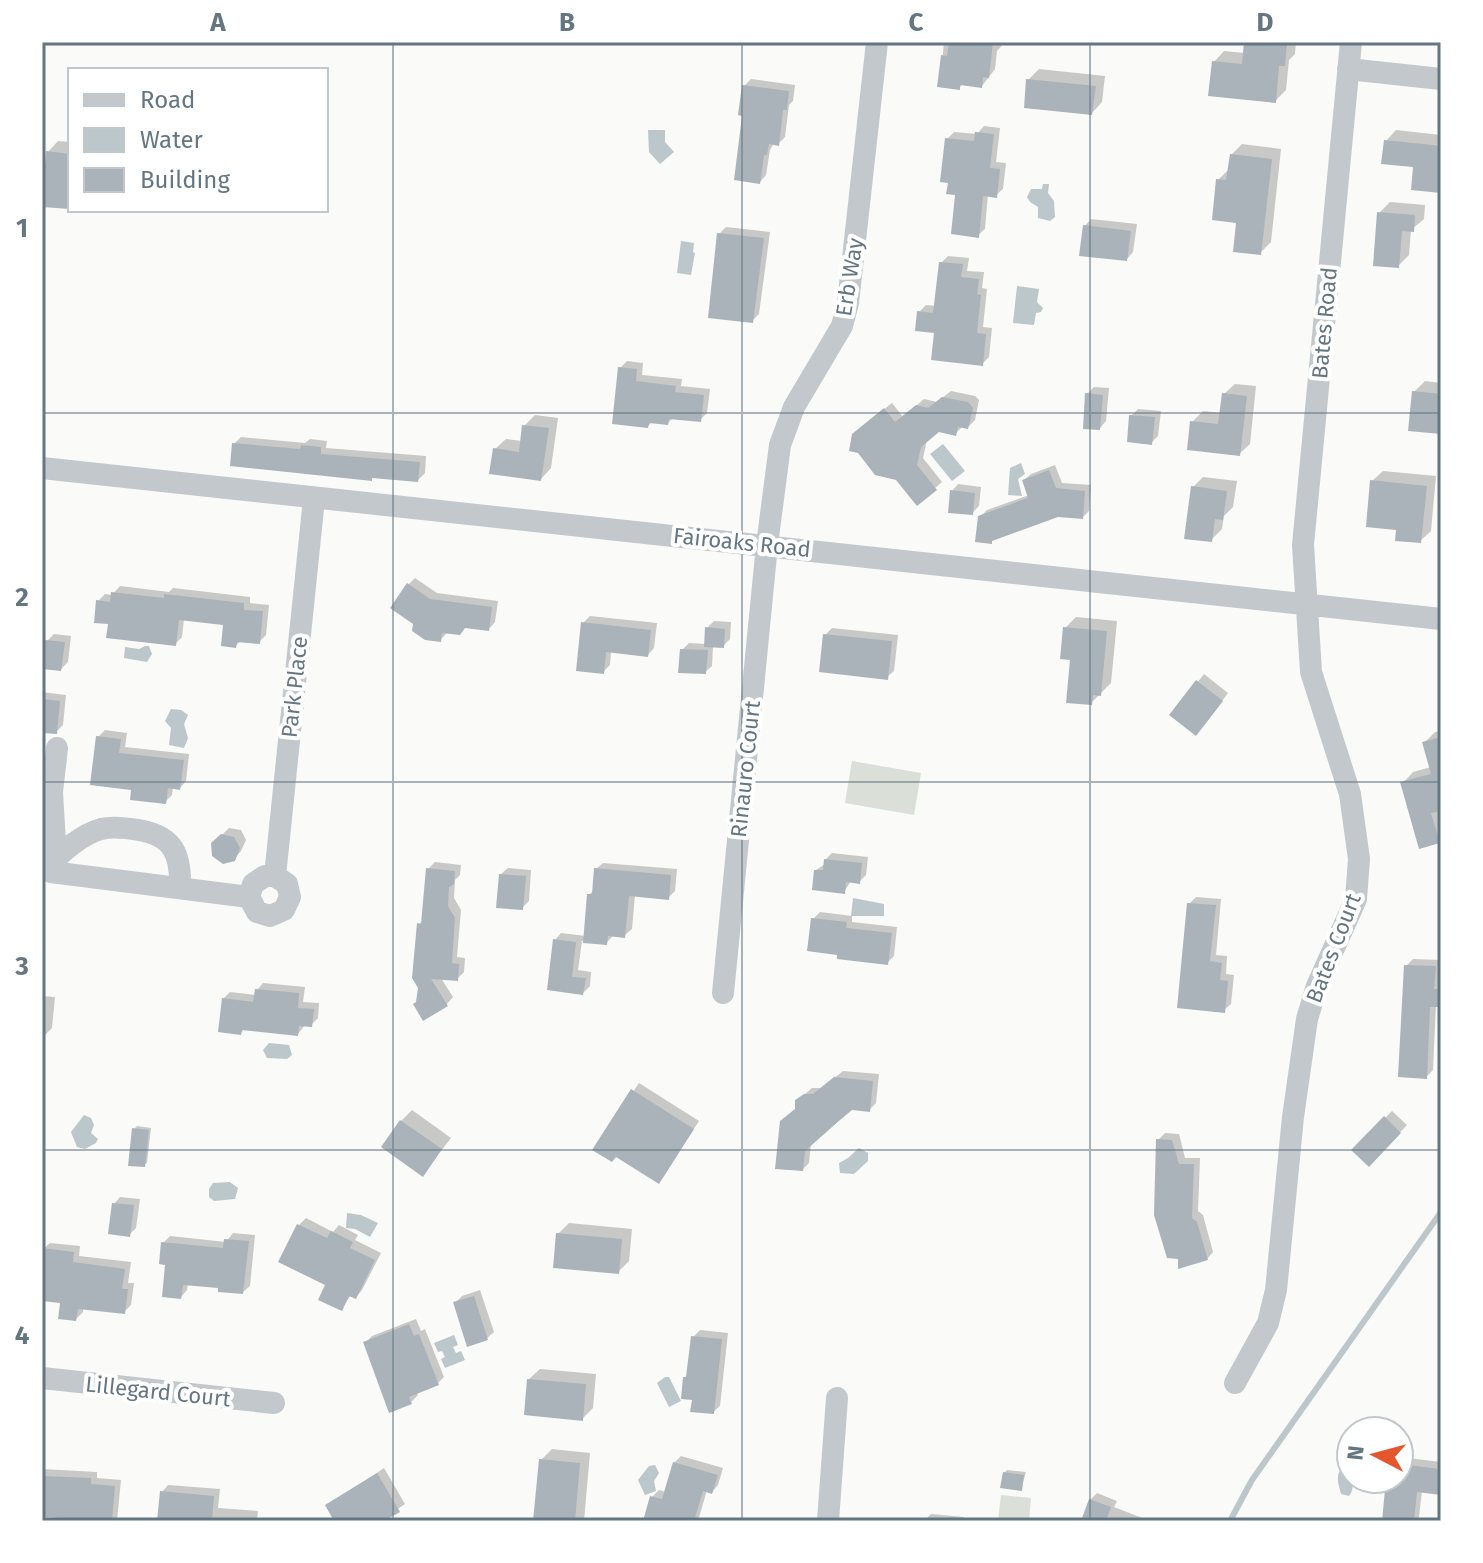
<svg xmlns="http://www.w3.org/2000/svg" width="1483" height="1563" font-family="'Fira Sans',sans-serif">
  <rect width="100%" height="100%" fill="#fafaf8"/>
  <path fill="#dadfd7" d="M852 761 921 773 914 815 845 803Z
    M1001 1495 1031 1498 1029 1521H998Z"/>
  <path fill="#bbc7cb" d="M648 130H665V142L674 152 660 164 649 152Z
    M1043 184H1049L1048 193 1054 201 1055 217 1050 221 1038 218V207L1030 202 1027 197 1031 189H1042Z
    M681 241 694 243 693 252 695 253 691 275 677 273Z
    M1017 286 1039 289 1037 302 1043 308 1041 312 1036 313 1034 325 1013 323Z
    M943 444 965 471 952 481 930 454Z
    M1021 463 1025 474 1018 479 1022 496 1008 495 1010 468Z
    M145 646H149L152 654 147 662 124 658 125 647 139 649Z
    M171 709 181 710 188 715 184 724 188 738 184 748 169 745 171 728 165 721Z
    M853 898 884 904V916H851Z
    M269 1043 289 1045 292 1055 287 1059 267 1058 263 1050Z
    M84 1115 91 1118 94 1125 91 1133 98 1139 96 1143 85 1149 77 1147 71 1132Z
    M859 1148 868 1153V1161L854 1174 840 1173 839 1163 848 1158Z
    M230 1182 238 1188 235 1199 214 1201 209 1197V1189L213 1183Z
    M347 1213 361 1215 378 1223 370 1237 355 1229 346 1228Z
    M454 1335 458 1345 453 1347 456 1353 461 1351 465 1360 445 1368 441 1359 445 1357 442 1351 438 1352 434 1343Z
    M665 1377H669L681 1401 669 1407 657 1383Z
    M655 1465 659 1473 654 1481 656 1491 645 1495 638 1480 649 1466Z
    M1346 1465H1351C1351 1475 1356 1488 1349 1496L1341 1494C1338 1483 1334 1472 1346 1465Z"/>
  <path fill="#0003" d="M944 42H1005L997 51 995 69 982 86 963 84 959 88 940 86Z
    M1246 42H1296L1295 54 1289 60 1286 90 1275 101 1214 62 1224 51 1245 53Z
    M1039 69 1105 76 1102 102 1092 113 1028 80Z
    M751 79 795 85 793 101 789 105 785 137 778 144 774 143 770 150 766 175 760 182 745 114 744 86Z
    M984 126 1000 128 996 162 1006 163 1003 189 996 195 988 194 985 229 978 235 958 194 947 139 954 132 977 134Z
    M1396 130 1441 135V191L1416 165 1386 141Z
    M58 141 70 142V207L47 205 42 214V184L44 185 48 152Z
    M1242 144 1281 149 1271 242 1260 253 1239 221 1218 180 1230 168 1231 155Z
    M1390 202 1425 205 1424 219 1411 230 1409 255 1398 266 1379 213Z
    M1091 219 1137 224 1133 252 1127 259 1085 226Z
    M726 227 770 232 759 314 752 321 719 234Z
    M948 256 969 258 967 271 984 272 982 288 987 289 983 327 992 328 989 357 982 364 936 331 919 312 926 305 936 306 941 263Z
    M627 361 643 363 642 375 682 379 681 386 710 389 707 413 700 420 674 417 668 423 652 422 648 426 620 368Z
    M1425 381 1441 383V432L1414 392Z
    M1235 384 1256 386 1250 444 1239 454 1192 422 1203 411 1222 413 1224 394Z
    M1094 387 1109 388 1106 421 1100 428 1087 394Z
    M951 391 975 396 979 400 975 420 968 427 963 426 955 434 939 430 927 440 923 458 942 482 935 488 862 427 892 403 903 417 924 399 937 402Z
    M1138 409 1161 411 1158 436 1151 443 1131 416Z
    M535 415 558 418 551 468 541 479 495 449 506 439 522 441 524 426Z
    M241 437 305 443 310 439 327 441 326 448 426 456 425 473 418 480 234 444Z
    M1055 465 1062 483 1091 485 1089 511 1083 517 1058 515 995 538 991 542 980 517 987 510 1029 495 1024 480 1031 474Z
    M1383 471 1436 476 1431 531 1420 541 1398 528 1372 481Z
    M1203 477 1237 481 1233 507 1224 516 1222 529 1211 540 1193 487Z
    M958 484 981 487 979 506 972 513 952 491Z
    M415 578 437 593 498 601 495 622 489 629 466 626 447 633 440 640 416 623 408 585Z
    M120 586 169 592 173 588 250 597V603L269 605 266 635 259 642 241 640 236 646 225 623 184 619 182 637 175 644 110 623 98 601 105 594 112 595Z
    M590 616 657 623 654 648 648 655 611 651 610 665 603 672 583 623Z
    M1076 617 1117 621 1111 683 1091 703 1072 658 1065 628Z
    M714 621 731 622 730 639 723 646H713L712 666 705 672 682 650 689 643 706 644 707 628Z
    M832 628 898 635 894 671 887 677 825 635Z
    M54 634 71 636 68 662 61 669 47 641Z
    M1204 674 1228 693 1203 727 1172 715Z
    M42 692 66 695 63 725 56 732 42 731Z
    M105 730 127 733 125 747 189 754 186 781 180 788 173 787 172 795 165 802 133 788 98 737Z
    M1441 731V839L1439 842 1403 783 1413 772 1431 767 1424 743 1435 732Z
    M229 828 241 830 246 840 241 851 234 859 213 844Z
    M832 853 868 857 866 875 859 882 851 881 844 892 816 870 825 864V860Z
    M435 862 461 865 460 875 455 880 454 898 461 910 457 957 465 958 464 972 457 979 441 978 453 997 447 1004 418 1001 419 924 424 920 428 869Z
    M603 863 677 869 675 891 668 898 635 895 632 929 625 935 613 936 606 943 582 941 578 970 591 972 590 986 583 993 549 989 555 940 561 933 586 936 589 895 594 890 596 869Z
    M508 868 531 870 529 901 522 908 501 874Z
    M1196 897 1221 899 1216 955 1227 956 1226 974 1234 975 1231 1004 1224 1010 1189 904Z
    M820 912 852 916V922L897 927 894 956 887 963 813 919Z
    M1413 959 1441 960V1005H1436L1433 1070 1426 1077 1406 966Z
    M263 983 305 987 303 1002 319 1003 318 1018 311 1025H305L298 1034 244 1029 241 1033 223 999 230 992 256 995 257 990Z
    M42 996 55 997 52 1028 42 1038Z
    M843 1071 879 1074 876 1103 869 1110 851 1108 811 1143 809 1163 803 1169 804 1104 797 1101 812 1088H822Z
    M639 1083 699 1121 665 1174 595 1149Z
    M412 1110 451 1138 423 1174 401 1121Z
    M1392 1111 1407 1125 1369 1164 1354 1149Z
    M137 1126 151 1128 147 1163 144 1165 134 1129Z
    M1165 1133 1179 1134 1185 1158H1200L1198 1211 1203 1215 1213 1252 1207 1259 1158 1140Z
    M120 1197 140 1199 136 1228 129 1235 114 1204Z
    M306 1218 333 1232 339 1225 358 1235 355 1240 381 1253 362 1290 356 1297 351 1295 341 1309 328 1284 281 1261 299 1225Z
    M569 1223 632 1229 629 1261 618 1272 558 1234Z
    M233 1233 255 1235 250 1286 243 1292 220 1286 188 1283 187 1290 181 1297 167 1263 163 1243 170 1236 226 1242Z
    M50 1243 80 1246 79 1256 131 1262 128 1283H134L131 1305 124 1312 83 1307V1312L76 1319 62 1301 42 1299 43 1249Z
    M480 1290 494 1332 487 1338 455 1303 462 1296Z
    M416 1319 421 1331 425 1329 444 1377 437 1384 416 1392 418 1395 411 1402 365 1343 372 1336Z
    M700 1330 728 1333 720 1406 713 1412 685 1377 689 1374 693 1337Z
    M540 1369 596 1374 593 1408 582 1419 529 1379Z
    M552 1449 590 1453 584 1521H535L541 1460Z
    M681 1456 723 1468 718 1485 712 1492 707 1490 698 1521H645L652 1497 659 1490 666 1492 674 1463Z
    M1399 1457 1441 1462V1493L1422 1491 1419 1517 1416 1521H1384L1387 1490 1381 1489 1383 1479H1399Z
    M384 1468 405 1504 380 1521H337L328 1506Z
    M42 1469 97 1472V1478L121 1480 117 1521H84L42 1515Z
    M1007 1470 1026 1472 1021 1489 1004 1473Z
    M168 1485 220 1489 218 1508 258 1511 257 1521H159L162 1492Z
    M1097 1493 1117 1501 1114 1507 1150 1521H1083L1090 1500Z
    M931 1514 964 1517V1521H924Z"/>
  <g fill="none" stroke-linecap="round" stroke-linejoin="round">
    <path stroke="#bbc7cb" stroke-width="6" d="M1230 1521 1252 1480 1441 1212"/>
  </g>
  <path fill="#aab3b9" d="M949 42H993L989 78 983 77 982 88 960 85V90L937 87 941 55 947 56Z
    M1244 42H1287L1285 66H1279L1276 103 1208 96 1212 61 1242 64Z
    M1026 79 1096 86 1092 115 1024 108Z
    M742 85 789 91 787 110H783L779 146 769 144 767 155H764L760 184 734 180 742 116 738 115Z
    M975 132 994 134 990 168 1000 169 997 198 983 196 979 238 951 234 955 195 946 194 948 183 940 182 945 138 974 141Z
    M1384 140 1441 146V193L1411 190 1413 167 1381 164Z
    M46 151 70 154V209L42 207Z
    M1230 154 1272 159 1261 255 1233 252 1236 223 1212 220 1216 179 1226 180Z
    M1377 212 1415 215 1414 232 1402 231 1399 268 1373 266Z
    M1083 225 1131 231 1127 261 1079 256Z
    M717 233 764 238 753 323 708 318Z
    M939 262 963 264 961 277 979 279 977 294 981 295 977 333 986 334 983 366 931 360 934 333 915 331 917 311 933 313Z
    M618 367 637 369 636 381 676 386 675 392 704 395 701 422 669 419 668 425 649 423 648 428 612 424Z
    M1412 391 1441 394V434L1408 431Z
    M1085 393 1103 395 1100 430 1083 429Z
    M1222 393 1247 396 1240 456 1187 450 1190 421 1218 424Z
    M942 397 968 402 973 408 968 429 958 427 956 436 939 432 921 447 917 465 937 490 917 506 896 480 875 475 858 453 849 451 852 434 884 408 895 422 916 405 928 408Z
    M1129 415 1155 417 1152 445 1127 442Z
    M522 425 549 428 541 481 489 474 493 448 519 452Z
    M232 443 300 449 301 445 321 447V454L420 462 418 482 372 478V481L230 466Z
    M1049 470 1056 488 1085 491 1083 519 1058 517 992 541V544L975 542 978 516 1028 498 1022 480Z
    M1370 480 1427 486 1421 543 1395 541 1396 530 1366 527Z
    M1191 486 1227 491 1223 520 1215 519 1212 542 1184 539Z
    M950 490 975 493 973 515 948 513Z
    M407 583 430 599 492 607 489 631 465 628 460 635 442 633 441 642 425 640 412 631 413 624 390 608Z
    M111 592 164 598V594L244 603V610L263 611 260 644 237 642 236 648 221 646 223 625 179 620 176 646 106 638 108 624 94 623 96 600 110 602Z
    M581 622 651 630 648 657 606 652 604 674 576 671Z
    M705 627 725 629 724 648 704 647Z
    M1063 627 1107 631 1101 696 1093 695 1092 705 1066 703 1070 660 1060 659Z
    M823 634 892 641 888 680 819 672Z
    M45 640 65 642 61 671 42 669Z
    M680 649 708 650 706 674 678 673Z
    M1196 680 1223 701 1196 736 1169 715Z
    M42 699 60 701 57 734 42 733Z
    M96 736 121 739 119 753 184 760 180 790 168 788 166 804 130 800 131 790 90 785Z
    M1441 737V811L1431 813 1440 843 1419 849 1400 782 1431 774 1422 742Z
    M221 834 234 837 240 848 235 861 223 864 212 856 211 843Z
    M824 859 862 863 860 884 846 882 845 894 812 890 814 870H823Z
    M426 868 455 871 454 884 449 887 448 906 455 918 452 963 459 964 458 981 431 979 448 1006 423 1021 413 1004 416 1002 418 988 412 978 417 923 421 924Z
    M594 868 671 875 669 900 629 896 625 938 608 936 607 945 583 943 587 894H592Z
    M499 874 526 876 523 910 496 908Z
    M1187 903 1216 905 1210 961 1222 963 1220 980 1228 981 1225 1013 1177 1008Z
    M811 918 847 922 846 928 892 933 888 965 837 959V955L807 951Z
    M553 939 576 942 572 977 586 978 583 995 547 990Z
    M1404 965 1436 966 1434 989H1441V1007H1430L1427 1079 1398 1077Z
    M255 989 299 993 298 1008 314 1009 312 1027 299 1026 298 1036 242 1030 241 1035 218 1032 222 998 253 1002Z
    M834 1077 873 1081 870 1112 852 1110 840 1120 805 1151 803 1171 775 1169 780 1121 795 1109V1100L804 1094H813Z
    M631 1089 694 1129 659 1184 616 1157 612 1162 592 1150Z
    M1384 1116 1401 1133 1369 1167 1351 1150Z
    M400 1120 442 1149 423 1177 381 1147Z
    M132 1128 149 1130 145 1167 128 1166Z
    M1156 1139 1172 1140 1179 1164H1194L1192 1218 1197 1222 1208 1260 1178 1269V1259L1167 1258 1154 1215Z
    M112 1203 134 1205 130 1237 108 1234Z
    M297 1224 327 1238 331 1231 353 1242 350 1248 375 1260 356 1299 349 1296 342 1311 318 1300 325 1285 278 1262Z
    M556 1233 622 1239 619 1274 553 1268Z
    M224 1239 249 1241 243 1294 218 1292V1288L183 1285 181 1299 162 1297 165 1265 159 1264 161 1242 223 1248Z
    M42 1248 74 1252 73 1262 125 1269 122 1289H128L125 1314 78 1309 76 1321 58 1319 60 1303 42 1301Z
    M474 1296 488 1340 467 1347 453 1302Z
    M409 1324 414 1336 419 1334 439 1385 409 1397 412 1404 389 1413 363 1342Z
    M691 1336 722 1339 714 1414 690 1412 692 1400 681 1399 683 1377H686Z
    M527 1379 586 1384 583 1421 524 1415Z
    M539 1459 580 1463 575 1521H533Z
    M673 1462 718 1475 712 1494 703 1491 694 1521H643L650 1496 662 1499Z
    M1399 1464 1441 1469V1495L1417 1492 1414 1521H1382L1386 1479H1399Z
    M1003 1472 1024 1475 1022 1491 1000 1488Z
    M377 1473 400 1512 384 1521H334L325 1505Z
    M42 1476 91 1478V1484L115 1486 112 1521 42 1517Z
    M160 1491 214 1496 212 1521H157Z
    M1089 1499 1111 1507 1106 1521H1081Z"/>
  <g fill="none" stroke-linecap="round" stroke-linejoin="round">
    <path stroke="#c3c8cc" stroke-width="22" d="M1348 69 1441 79
      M42 468 1441 619
      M42 853 52 850 55 843 52 792 57 748
      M50 865C62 851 83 834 101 829 113 826 127 828 139 830 174 836 181 855 180 888
      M51 872 249 897
      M275 876H265L253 884 249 897 257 912 270 916 284 910 290 897 287 884 275 876 314 499
      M723 993 767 545 780 445 794 407 842 326 848 303 877 42
      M42 1378 274 1403
      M1235 1383 1268 1323 1276 1290 1293 1117 1307 1019 1317 986 1356 899 1359 859 1350 794 1311 672 1303 545 1351 42
      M828 1521 837 1398"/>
  </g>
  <path fill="none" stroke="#657683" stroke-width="2" stroke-opacity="0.55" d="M393 42V1521M742 42V1521M1090 42V1521M42 413H1441M42 782H1441M42 1150H1441"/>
  <g text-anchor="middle" stroke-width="8" stroke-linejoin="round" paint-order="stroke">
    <g font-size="22" fill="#657683" stroke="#fff">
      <text transform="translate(849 277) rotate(-81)" y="8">Erb Way</text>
      <text transform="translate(1324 323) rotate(-85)" y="8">Bates Road</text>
      <text transform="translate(742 542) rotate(6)" y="8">Fairoaks Road</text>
      <text transform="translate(294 687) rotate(-84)" y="8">Park Place</text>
      <text transform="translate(745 769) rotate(-84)" y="8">Rinauro Court</text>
      <text transform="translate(1333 948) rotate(-69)" y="8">Bates Court</text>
      <text transform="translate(158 1391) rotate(6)" y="8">Lillegard Court</text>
    </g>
  </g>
  <rect width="1483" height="1563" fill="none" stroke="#ffffff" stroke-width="88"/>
  <rect x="68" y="68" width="260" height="144" fill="#ffffff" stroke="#c1c8cd" stroke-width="2"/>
  <rect x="84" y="94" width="40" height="12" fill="#c3c8cc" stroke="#c1c8cd" stroke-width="2"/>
  <text x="140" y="108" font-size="24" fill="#657683">Road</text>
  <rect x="84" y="128" width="40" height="24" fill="#bbc7cb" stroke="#c1c8cd" stroke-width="2"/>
  <text x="140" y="148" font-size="24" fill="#657683">Water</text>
  <rect x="84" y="168" width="40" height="24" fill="#aab3b9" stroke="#c1c8cd" stroke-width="2"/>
  <text x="140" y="188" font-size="24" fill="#657683">Building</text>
  <g transform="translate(1375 1455) rotate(276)"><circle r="38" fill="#ffffff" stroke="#c1c8cd" stroke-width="2"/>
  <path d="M0-6L14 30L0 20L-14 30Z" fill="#e4572e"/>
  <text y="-12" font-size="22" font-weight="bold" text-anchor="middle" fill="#657683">N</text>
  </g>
  <rect x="44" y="44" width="1395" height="1475" fill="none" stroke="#657683" stroke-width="3"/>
  <g font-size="26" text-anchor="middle" font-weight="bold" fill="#657683">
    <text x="218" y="31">A</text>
    <text x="567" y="31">B</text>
    <text x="916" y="31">C</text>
    <text x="1265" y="31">D</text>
    <text x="22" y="237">1</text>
    <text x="22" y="606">2</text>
    <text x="22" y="975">3</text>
    <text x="22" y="1344">4</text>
  </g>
</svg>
